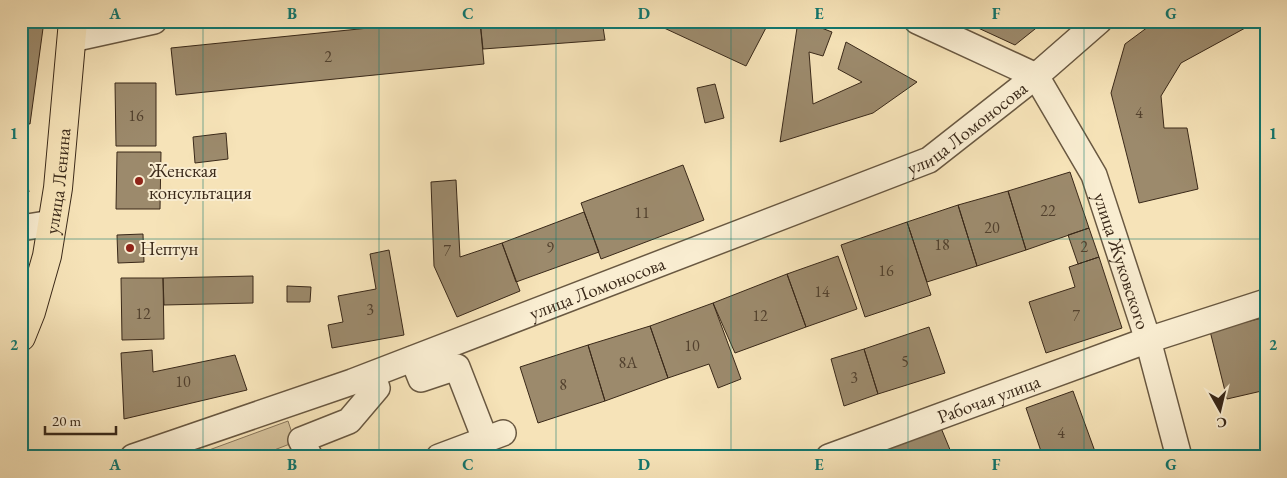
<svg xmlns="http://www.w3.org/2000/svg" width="1287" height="478" font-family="'EB Garamond',serif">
  <rect width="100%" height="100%" fill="#f6e3b8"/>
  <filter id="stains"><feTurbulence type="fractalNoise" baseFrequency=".004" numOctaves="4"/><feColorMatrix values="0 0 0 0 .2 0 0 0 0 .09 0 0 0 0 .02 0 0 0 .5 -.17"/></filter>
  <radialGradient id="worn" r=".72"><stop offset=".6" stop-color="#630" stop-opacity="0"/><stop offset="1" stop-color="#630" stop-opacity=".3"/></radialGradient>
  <path fill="#d6c39d" stroke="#88765b" d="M288 421 295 442 256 457H190Z"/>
  <path fill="#9c8a6c" stroke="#3a2919" d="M21 21H44L30 124 21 123Z
    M438 21H480L484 64 176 95 171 48Z
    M480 21H762L768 24 746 66 649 21 603 27 605 40 483 49Z
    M798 21H803L832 32 823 56 809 52 813 104 862 82 838 69 846 42 917 82 873 113 780 142Z
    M963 21H1045L1015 45Z
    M1156 21H1258L1181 63 1161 96 1164 128H1187L1198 189 1139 203 1111 93 1125 44Z
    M115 83H156V146H116Z
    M715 84 724 118 705 123 697 88Z
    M226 133 228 159 195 163 193 137Z
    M21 151 29 192 21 193Z
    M117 152H161L160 209H116Z
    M683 165 704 220 601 259 581 203Z
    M1070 172 1089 228 1026 250 1008 191Z
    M456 180 460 257 502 243 520 291 457 317 434 266 431 182Z
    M1008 191 1026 250 977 266 958 205Z
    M958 205 977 266 927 282 907 222Z
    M584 212 599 252 516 282 502 243Z
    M907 222 931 295 865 317 841 245Z
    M1089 228 1099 257 1078 264 1068 235Z
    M143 234 144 262 118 263 117 235Z
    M389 250 404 335 332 348 328 325 343 322 338 296 376 289 370 254Z
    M838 256 857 309 806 327 787 274Z
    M1099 257 1122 328 1046 353 1029 302 1075 287 1069 267Z
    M787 274 806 327 735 353 713 303Z
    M253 276V303L164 305 163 278Z
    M121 278H163L164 339 122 340Z
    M287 286 311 287 310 302H287Z
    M713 303 741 379 718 388 709 364 668 378 650 326Z
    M1266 317V390L1227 399 1210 331Z
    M650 326 668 378 605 401 588 345Z
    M929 327 945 373 878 394 864 349Z
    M588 345 605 401 538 423 520 367Z
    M864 349 878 394 844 406 831 359Z
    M152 350 153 372 235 355 247 390 124 419 121 353Z
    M1073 391 1097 457H1043L1026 408Z
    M939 423 953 457H867Z
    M301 445 305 457H270Z
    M535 451 537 457H519Z"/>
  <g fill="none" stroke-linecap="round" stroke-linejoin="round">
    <defs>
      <g id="minor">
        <path d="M917 21 1036 76"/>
        <path d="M72 39 154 21"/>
        <path id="s1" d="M1036 76 1094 175 1148 340 1179 457"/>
        <path d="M21 228 52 223"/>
        <path d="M413 359 421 379 457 367 485 439"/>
        <path id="s2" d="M133 457 352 382 929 160 1036 76 1099 21"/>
        <path d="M310 457 301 440 349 421 377 388 372 375"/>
        <path d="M439 457 503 433"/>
        <path id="s3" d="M829 457 1148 340 1266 302"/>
      </g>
      <g id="major">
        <path id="s4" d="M21 337 31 312 47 256 58 188 73 21"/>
      </g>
    </defs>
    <use href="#minor" stroke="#695841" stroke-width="28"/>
    <use href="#major" stroke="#3a2919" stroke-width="30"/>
    <use href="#minor" stroke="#f9edd1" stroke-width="25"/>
    <use href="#major" stroke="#f6e3b8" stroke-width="28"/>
  </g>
  <path fill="none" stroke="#0f766e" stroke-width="1" stroke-opacity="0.55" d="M203 21V457M379 21V457M556 21V457M731 21V457M908 21V457M1084 21V457M21 239H1266"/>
  <g fill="#8f2418" stroke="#f9edd1" stroke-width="2">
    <circle cx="139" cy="181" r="5"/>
    <circle cx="130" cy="248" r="5"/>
  </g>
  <g text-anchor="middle" stroke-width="4" stroke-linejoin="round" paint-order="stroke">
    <g font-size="16" fill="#52412e">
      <text x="328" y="62">2</text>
      <text x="1139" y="118">4</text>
      <text x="136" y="121">16</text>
      <text x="1048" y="216">22</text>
      <text x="642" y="218">11</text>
      <text x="992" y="233">20</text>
      <text x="942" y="250">18</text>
      <text x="1084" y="252">2</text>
      <text x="550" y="253">9</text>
      <text x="447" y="256">7</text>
      <text x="886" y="276">16</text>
      <text x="822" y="297">14</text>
      <text x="370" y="315">3</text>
      <text x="143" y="319">12</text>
      <text x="760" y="321">12</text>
      <text x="1076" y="321">7</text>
      <text x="692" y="351">10</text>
      <text x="905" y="367">5</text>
      <text x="628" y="368">8А</text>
      <text x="854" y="383">3</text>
      <text x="183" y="387">10</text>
      <text x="563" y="390">8</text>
      <text x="1061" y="438">4</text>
    </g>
    <g font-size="19" fill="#3a2919" stroke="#f9edd1">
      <text dy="7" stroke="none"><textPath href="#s2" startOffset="899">улица Ломоносова</textPath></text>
      <text dy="7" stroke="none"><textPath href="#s4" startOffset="161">улица Ленина</textPath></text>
      <text dy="7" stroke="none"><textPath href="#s1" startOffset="205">улица Жуковского</textPath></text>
      <text dy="7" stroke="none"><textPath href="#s2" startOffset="494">улица Ломоносова</textPath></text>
      <text dy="7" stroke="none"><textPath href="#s3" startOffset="170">Рабочая улица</textPath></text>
    </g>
    <g font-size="19" fill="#3a2919" stroke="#f9edd1" text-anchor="start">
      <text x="149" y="177">Женская<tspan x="149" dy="22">консультация</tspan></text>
      <text x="140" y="255">Нептун</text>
    </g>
  </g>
  <rect width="1287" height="478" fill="none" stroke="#f6e3b8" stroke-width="55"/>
  <g transform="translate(1220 410) rotate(172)" stroke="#f9edd1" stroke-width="4" paint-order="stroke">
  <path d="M0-4L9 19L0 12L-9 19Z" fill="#3a2919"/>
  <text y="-8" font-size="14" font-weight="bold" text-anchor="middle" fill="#3a2919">С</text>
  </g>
  <path d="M45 426v8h71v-8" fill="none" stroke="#3a2919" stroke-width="2.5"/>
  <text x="52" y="426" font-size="15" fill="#3a2919" stroke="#f9edd1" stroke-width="4" paint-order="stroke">20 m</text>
  <rect x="28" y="28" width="1232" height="422" fill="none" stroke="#0f766e" stroke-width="2"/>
  <g font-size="16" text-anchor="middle" font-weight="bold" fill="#0f766e">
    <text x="115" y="19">A</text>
    <text x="292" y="19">B</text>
    <text x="468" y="19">C</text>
    <text x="644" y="19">D</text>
    <text x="819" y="19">E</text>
    <text x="996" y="19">F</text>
    <text x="1171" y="19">G</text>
    <text x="14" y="139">1</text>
    <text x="1273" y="139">1</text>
    <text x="14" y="350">2</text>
    <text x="1273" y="350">2</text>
    <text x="115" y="470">A</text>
    <text x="292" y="470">B</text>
    <text x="468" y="470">C</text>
    <text x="644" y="470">D</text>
    <text x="819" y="470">E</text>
    <text x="996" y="470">F</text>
    <text x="1171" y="470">G</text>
  </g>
  <rect width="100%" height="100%" filter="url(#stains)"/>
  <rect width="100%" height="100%" fill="url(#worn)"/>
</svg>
